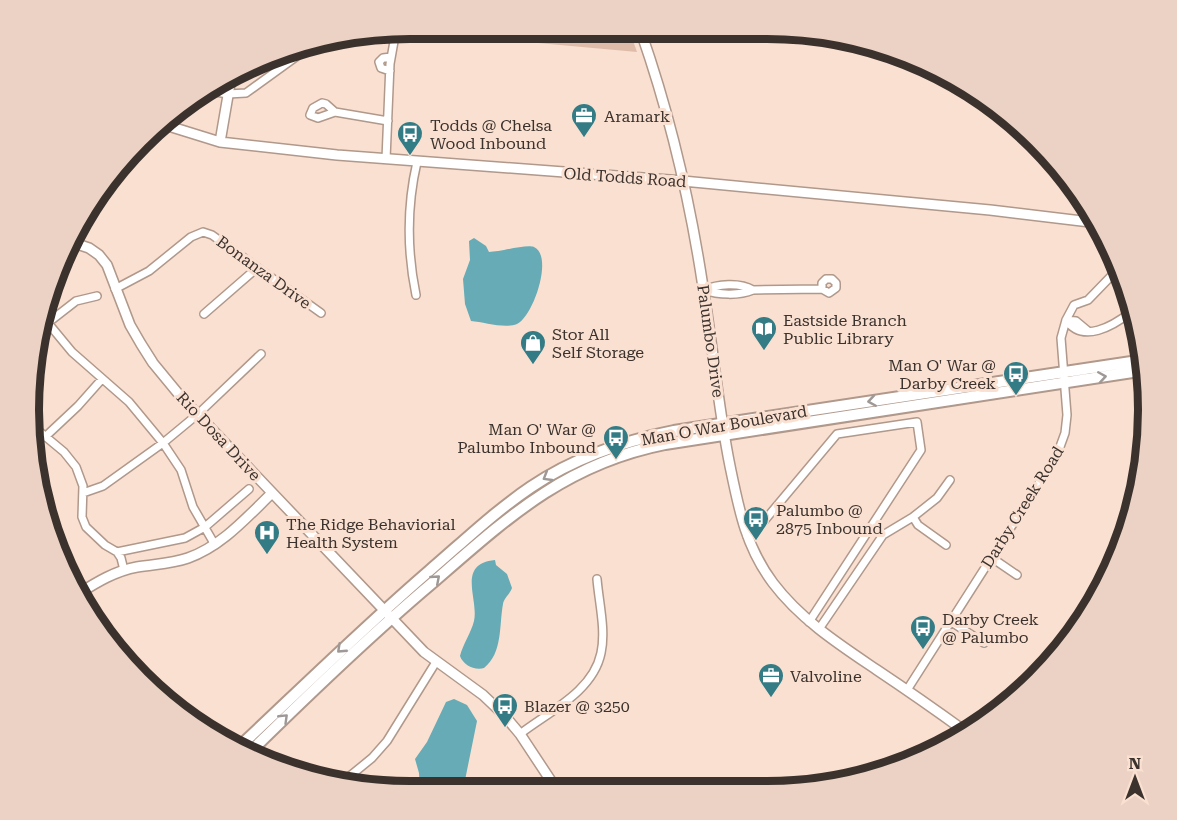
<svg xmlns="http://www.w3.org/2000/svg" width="1177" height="820" font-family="'Roboto Serif',serif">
  <rect width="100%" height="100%" fill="#fae0d1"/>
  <path fill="#dfbca9" d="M430 29 630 32 637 52 428 33Z"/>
  <path fill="#66abb5" d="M474 238 486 246 489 252C500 252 526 244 534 247 554 256 533 317 517 324 505 329 484 322 471 321L465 304 463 279 470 260 469 241Z
    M495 560 496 565 507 574 512 588C510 594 504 598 503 604 499 625 503 653 484 668 475 671 463 665 460 656 463 644 471 633 474 621 479 599 456 564 495 560Z
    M454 699 467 705 477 721 463 790H420L419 773 415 759 427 742 446 702Z"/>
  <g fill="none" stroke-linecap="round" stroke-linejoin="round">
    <defs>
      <path id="street" d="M281 55 287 63
        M390 71 381 68 379 62 383 58 391 57
        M204 90 228 94 246 93 318 41
        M335 112 318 118 310 115 313 108 322 103 326 104 335 112 388 121
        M386 159 390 64 396 30
        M115 289 149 271 191 237 203 232 212 235 321 313
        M704 290C718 295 739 296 753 290L822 289 829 293 836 288V283L832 279H826L822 283V289
        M704 290C717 284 740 282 753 290
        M416 295C407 251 407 205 417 162
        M204 314 257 268
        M1066 320C1083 344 1113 326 1131 312
        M1066 320 1076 321 1088 331
        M48 323 72 352 129 402 163 443 198 414 261 354
        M40 329 76 301 97 296
        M34 427 64 452 76 467 83 486 82 517 86 527 105 545 117 552 121 558 124 570
        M45 437 78 406 102 379
        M83 493 103 486 163 443 181 470 193 507 215 545
        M913 517 918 525 946 545
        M747 536 754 533 837 434 917 422 921 450 809 622
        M117 552 185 538 205 527 249 489
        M992 558 1017 575
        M950 621 984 643
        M819 629 883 535 913 517 937 498 950 480
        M907 690 1057 455 1065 433 1067 415 1061 338 1066 320 1074 305 1088 300 1118 269
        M520 734C548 712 593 692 601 653 606 630 599 603 597 579
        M345 780 372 758 387 741 436 662"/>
      <path id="secondary" d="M641 32C670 115 690 201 703 287 713 347 718 407 730 466 739 510 746 547 773 583 801 620 840 645 877 670 907 690 937 711 966 732
        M162 124 220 142 337 155 683 181 990 210 1090 222
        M220 142 231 78
        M71 242 89 248 99 255 107 265 130 325 141 344 153 363 181 397 424 652 483 695 504 715 520 734 557 790
        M78 594C97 582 115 571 137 567 154 564 171 564 188 558 222 546 247 517 272 493"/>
      <path id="primary" d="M237 749C301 689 362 629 428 572 462 543 494 512 531 487 574 458 623 441 674 431L1138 361
        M248 754C307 696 367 638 431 584 506 519 564 464 665 444L1139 371"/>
    </defs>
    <use href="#street" stroke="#b0988b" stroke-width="10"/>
    <use href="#secondary" stroke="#b0988b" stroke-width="12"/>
    <use href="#primary" stroke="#b0988b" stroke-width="14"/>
    <use href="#street" stroke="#fff" stroke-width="7"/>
    <use href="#secondary" stroke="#fff" stroke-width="9"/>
    <use href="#primary" stroke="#fff" stroke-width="10"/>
  </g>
  <defs><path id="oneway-chevron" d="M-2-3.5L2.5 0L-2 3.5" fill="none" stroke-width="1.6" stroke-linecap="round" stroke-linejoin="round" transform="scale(1.5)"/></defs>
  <g stroke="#9e9896">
    <use href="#oneway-chevron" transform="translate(1102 377) rotate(-9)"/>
    <use href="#oneway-chevron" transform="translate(872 401) rotate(171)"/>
    <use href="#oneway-chevron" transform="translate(547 477) rotate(149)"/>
    <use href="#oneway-chevron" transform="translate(436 579) rotate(-41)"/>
    <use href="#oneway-chevron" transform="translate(341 649) rotate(137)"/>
    <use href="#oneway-chevron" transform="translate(284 718) rotate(-44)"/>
  </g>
  <defs>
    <symbol id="office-pin" viewBox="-11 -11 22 30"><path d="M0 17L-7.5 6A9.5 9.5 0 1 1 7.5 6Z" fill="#347c85" stroke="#fae0d1"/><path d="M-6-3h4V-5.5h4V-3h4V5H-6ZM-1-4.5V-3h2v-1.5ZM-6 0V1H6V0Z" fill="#fff"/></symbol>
    <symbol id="bus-pin" viewBox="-11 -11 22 30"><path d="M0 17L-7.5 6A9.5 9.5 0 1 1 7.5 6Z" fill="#347c85" stroke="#fae0d1"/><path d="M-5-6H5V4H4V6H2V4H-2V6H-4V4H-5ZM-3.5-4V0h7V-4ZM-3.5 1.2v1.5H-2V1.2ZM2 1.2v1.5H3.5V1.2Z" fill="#fff"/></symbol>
    <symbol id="library-pin" viewBox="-11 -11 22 30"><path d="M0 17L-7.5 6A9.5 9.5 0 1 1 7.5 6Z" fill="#347c85" stroke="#fae0d1"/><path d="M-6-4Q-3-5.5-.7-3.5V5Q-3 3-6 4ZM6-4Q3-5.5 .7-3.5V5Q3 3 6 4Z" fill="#fff"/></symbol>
    <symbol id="shop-pin" viewBox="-11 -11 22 30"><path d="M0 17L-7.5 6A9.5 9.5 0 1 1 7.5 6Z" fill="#347c85" stroke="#fae0d1"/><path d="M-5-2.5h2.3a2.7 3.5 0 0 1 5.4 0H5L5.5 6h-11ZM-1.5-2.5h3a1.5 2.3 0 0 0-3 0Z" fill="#fff"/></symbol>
    <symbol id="hospital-pin" viewBox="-11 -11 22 30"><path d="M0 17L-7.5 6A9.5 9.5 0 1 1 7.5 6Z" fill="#347c85" stroke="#fae0d1"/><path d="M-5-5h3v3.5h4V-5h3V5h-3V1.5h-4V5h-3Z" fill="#fff"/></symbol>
  </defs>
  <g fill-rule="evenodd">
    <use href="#office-pin" x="569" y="101" width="30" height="40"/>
    <use href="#bus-pin" x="395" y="119" width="30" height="40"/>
    <use href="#library-pin" x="749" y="314" width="30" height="40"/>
    <use href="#shop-pin" x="518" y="328" width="30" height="40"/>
    <use href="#bus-pin" x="1001" y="359" width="30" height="40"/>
    <use href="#bus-pin" x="601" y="423" width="30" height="40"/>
    <use href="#bus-pin" x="741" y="504" width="30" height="40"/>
    <use href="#hospital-pin" x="252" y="518" width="30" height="40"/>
    <use href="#bus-pin" x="908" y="613" width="30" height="40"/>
    <use href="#office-pin" x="756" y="661" width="30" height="40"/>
    <use href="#bus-pin" x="490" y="691" width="30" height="40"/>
  </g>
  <g text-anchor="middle" stroke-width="6" stroke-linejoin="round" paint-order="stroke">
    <g font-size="16" fill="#3c322d" stroke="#fae0d1" text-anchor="start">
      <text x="604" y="122">Aramark</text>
      <text x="430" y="131">Todds @ Chelsa<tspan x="430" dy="18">Wood Inbound</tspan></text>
      <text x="783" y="326">Eastside Branch<tspan x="783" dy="18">Public Library</tspan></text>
      <text x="552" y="340">Stor All<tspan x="552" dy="18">Self Storage</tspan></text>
      <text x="996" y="371" text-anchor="end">Man O' War @<tspan x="996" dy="18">Darby Creek</tspan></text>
      <text x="596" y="435" text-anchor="end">Man O' War @<tspan x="596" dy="18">Palumbo Inbound</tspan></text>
      <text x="776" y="516">Palumbo @<tspan x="776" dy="18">2875 Inbound</tspan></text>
      <text x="286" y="530">The Ridge Behaviorial<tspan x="286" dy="18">Health System</tspan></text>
      <text x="942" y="625">Darby Creek<tspan x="942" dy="18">@ Palumbo</tspan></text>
      <text x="790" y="682">Valvoline</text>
      <text x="524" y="712">Blazer @ 3250</text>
    </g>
    <g font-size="16" fill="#3c322d" stroke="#fae0d1">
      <text transform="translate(625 177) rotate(4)" y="6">Old Todds Road</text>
      <text transform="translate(264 272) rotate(36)" y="6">Bonanza Drive</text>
      <text transform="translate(711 341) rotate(82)" y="6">Palumbo Drive</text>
      <text transform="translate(724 425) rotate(-10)" y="6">Man O War Boulevard</text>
      <text transform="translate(219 436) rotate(47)" y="6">Rio Dosa Drive</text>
      <text transform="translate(1022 507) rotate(-58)" y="6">Darby Creek Road</text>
    </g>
  </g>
  <path d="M0 0H1177V820H0ZM410 39H767A371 371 0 0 1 1138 410V410A371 371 0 0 1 767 781H410A371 371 0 0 1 39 410V410A371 371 0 0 1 410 39Z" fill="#ebd2c4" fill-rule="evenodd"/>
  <path fill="none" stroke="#3c322d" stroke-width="8" d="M410 39H767A371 371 0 0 1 1138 410V410A371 371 0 0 1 767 781H410A371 371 0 0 1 39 410V410A371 371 0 0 1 410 39Z"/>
  <g transform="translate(1135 778)" stroke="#fae0d1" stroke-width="4.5" paint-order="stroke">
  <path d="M0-4.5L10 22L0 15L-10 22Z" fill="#3c322d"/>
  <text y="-9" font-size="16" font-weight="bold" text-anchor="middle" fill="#3c322d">N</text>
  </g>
</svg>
